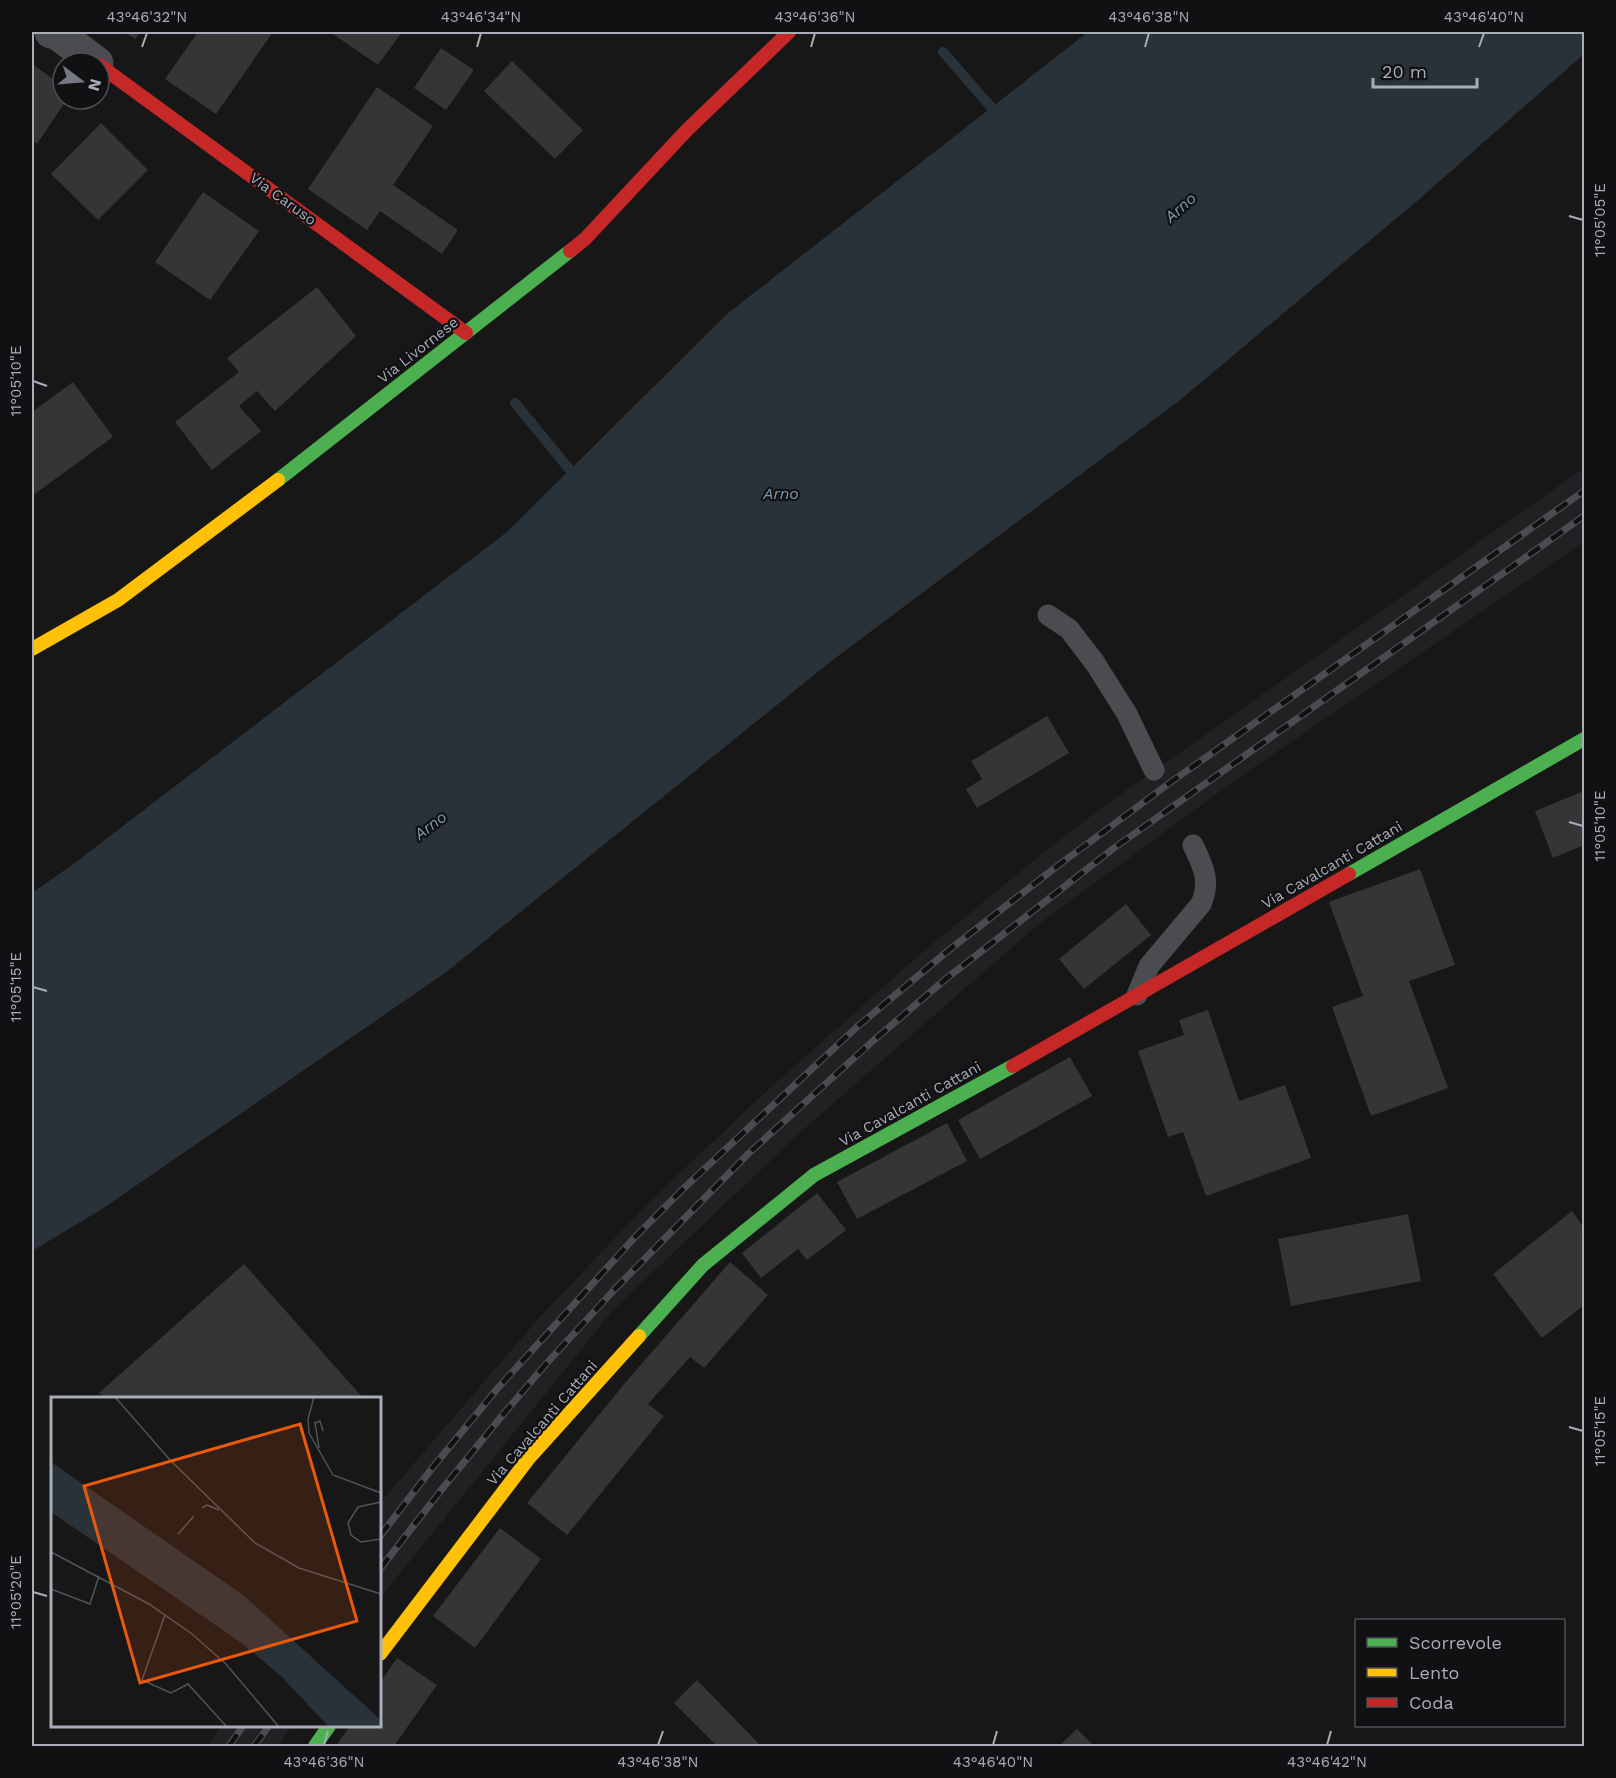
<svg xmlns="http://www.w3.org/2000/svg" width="1616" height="1778" font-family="'Work Sans',sans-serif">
  <rect width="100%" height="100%" fill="#171717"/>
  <path fill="#212123" d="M1584 468V542L1237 779 1040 923 804 1129 614 1309 380 1598V1503L538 1319 651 1200 771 1087 925 950 1043 853 1100 809Z
    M222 1726H292L278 1746H207Z"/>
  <path fill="#2a3239" d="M1088 32H1584V54L1417 201 1180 400 830 662 445 973 102 1209 32 1251V893L76 862 507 532 727 314Z"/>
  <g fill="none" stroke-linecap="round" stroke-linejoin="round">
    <path stroke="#2a3239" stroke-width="10" d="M943 52 991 107
      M515 403 570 470"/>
  </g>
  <path fill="#353536" d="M125 32H141L135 39Z
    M198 32H273L216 114 165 79Z
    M330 32H402L378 65Z
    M441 48 474 70 446 110 414 88Z
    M512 61 583 130 555 159 484 91Z
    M32 64 63 86V99H67L37 144 32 140Z
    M377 87 433 126 393 185 458 230 442 254 380 211 367 230 308 189Z
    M101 123 148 170 98 220 51 174Z
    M203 192 259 231 210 300 155 262Z
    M317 287 356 336 275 411 257 391 239 406 261 431 212 470 175 422 239 372 227 358Z
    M73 382 113 437 32 496V412Z
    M1047 716 1069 753 977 808 966 789 982 779 971 761Z
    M1584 791V845L1553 858 1535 811Z
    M1420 869 1455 965 1409 981 1448 1088 1371 1116 1332 1007 1363 996 1329 902Z
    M1126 904 1151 935 1084 989 1059 959Z
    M1208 1010 1239 1101 1285 1085 1311 1158 1206 1196 1183 1132 1168 1137 1138 1051 1184 1035 1179 1020Z
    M1070 1057 1092 1096 980 1159 958 1120Z
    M947 1123 967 1161 857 1219 837 1182Z
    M817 1193 846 1230 807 1260 798 1249 761 1278 742 1253Z
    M1572 1211 1584 1228V1305L1542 1338 1493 1274Z
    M1408 1214 1421 1281 1291 1306 1278 1239Z
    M730 1262 768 1295 704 1368 690 1357 648 1404 664 1416 567 1535 527 1503 625 1383Z
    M244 1264 363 1398H105L99 1393Z
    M500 1528 541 1559 475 1648 433 1616Z
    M397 1658 437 1685 394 1746H336L350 1726H380V1683Z
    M697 1680 761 1746H717L674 1703Z
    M1077 1729 1094 1746H1059Z"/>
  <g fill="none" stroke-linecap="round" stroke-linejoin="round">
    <path stroke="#4b4c50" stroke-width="21" d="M1048 615 1069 629 1095 663 1127 714 1154 770
      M1137 995 1149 966 1201 904C1211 881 1203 866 1193 845"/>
    <path stroke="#4b4c50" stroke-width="33" d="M51 32 58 34 97 63"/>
    <path stroke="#4caf50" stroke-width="14" d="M278 480 570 251
      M1349 874 1584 739
      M639 1336 703 1265 814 1175 1013 1066
      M315 1746 329 1726"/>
    <path stroke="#ffc107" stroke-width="14" d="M32 649 118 600 278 480
      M380 1654 529 1458 639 1336"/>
    <path stroke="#c62828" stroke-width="14" d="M99 65 466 333
      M570 251 585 239 687 130 789 32
      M1013 1066 1349 874"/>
    <defs>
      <path id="rail" d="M380 1536 433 1467 497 1389 635 1237 684 1188 858 1026 949 950 1060 864 1171 782 1584 491
        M380 1569 442 1489 506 1411 546 1364 614 1290 748 1154 874 1040 947 978 1114 848 1584 516
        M229 1746 243 1726
        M254 1746 269 1726"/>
    </defs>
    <use href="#rail" stroke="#4b4c4f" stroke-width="7"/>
    <use href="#rail" stroke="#111113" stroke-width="4.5" stroke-dasharray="14" stroke-linecap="butt"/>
  </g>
  <path fill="none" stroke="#a8adb8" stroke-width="2" d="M142 47 147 33M477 47 481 33M811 47 815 33M1145 47 1149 33M1479 47 1484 33M1569 216 1583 220M33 381 47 386M1569 822 1583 826M33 987 47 991M1569 1427 1583 1431M33 1592 47 1596M324 1745 328 1731M658 1745 663 1731M993 1745 997 1731M1327 1745 1331 1731"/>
  <g text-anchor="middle" stroke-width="4.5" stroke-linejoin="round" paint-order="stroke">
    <g font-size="15" fill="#a8adb8" stroke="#111113">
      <text transform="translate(283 199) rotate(36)" y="5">Via Caruso</text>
      <text transform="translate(418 350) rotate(-38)" y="5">Via Livornese</text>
      <text transform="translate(1332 865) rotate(-30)" y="5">Via Cavalcanti Cattani</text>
      <text transform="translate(910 1104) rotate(-29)" y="5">Via Cavalcanti Cattani</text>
      <text transform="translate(542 1423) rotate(-49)" y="5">Via Cavalcanti Cattani</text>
    </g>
    <g font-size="16" font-style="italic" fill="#7f9bb3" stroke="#111113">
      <text transform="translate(1180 207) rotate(-42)" y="6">Arno</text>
      <text x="781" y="499">Arno</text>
      <text transform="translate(430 825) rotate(-37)" y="6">Arno</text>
    </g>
  </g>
  <g transform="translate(51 1397)">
    <rect width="330" height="330" fill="#171717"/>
    <path d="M0 65 192 198 330 323V330H278L230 279 192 247 0 115Z" fill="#2a3239"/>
    <path fill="none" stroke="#515357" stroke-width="1.5" d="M64 0 120 64 204 146 248 171 330 197M263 0 257 22 258 36 282 78 330 96M268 51 264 26 269 24 272 34M330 105 307 110 297 126 300 138 310 145 330 142M151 111 156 108 168 113M127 137 143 119M0 155 98 207 141 237 175 267 228 330M0 192 39 207 48 179M114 218 91 283 120 296 137 287 176 330"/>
    <path fill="#e8590c" fill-opacity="0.15" stroke="#e8590c" stroke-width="3" d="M249 27 306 224 89 286 33 89Z"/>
    <rect width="330" height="330" fill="none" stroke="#a8adb8" stroke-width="3"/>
  </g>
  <rect width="1616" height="1778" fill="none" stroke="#111113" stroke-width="66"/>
  <rect x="1355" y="1619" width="210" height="108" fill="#111113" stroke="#4d4f55" stroke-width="1.5"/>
  <rect x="1367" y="1638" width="30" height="9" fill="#4caf50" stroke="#4d4f55" stroke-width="1.5"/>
  <text x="1409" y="1649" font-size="18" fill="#a8adb8">Scorrevole</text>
  <rect x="1367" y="1668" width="30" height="9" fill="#ffc107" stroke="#4d4f55" stroke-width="1.5"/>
  <text x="1409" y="1679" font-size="18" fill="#a8adb8">Lento</text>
  <rect x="1367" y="1698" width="30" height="9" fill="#c62828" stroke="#4d4f55" stroke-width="1.5"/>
  <text x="1409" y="1709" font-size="18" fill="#a8adb8">Coda</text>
  <g transform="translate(81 81) rotate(106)"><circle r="28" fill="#111113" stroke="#4d4f55" stroke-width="1.5"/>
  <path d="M0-4.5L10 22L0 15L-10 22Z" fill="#757880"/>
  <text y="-9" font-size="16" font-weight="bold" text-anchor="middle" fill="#a8adb8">N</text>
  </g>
  <path d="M1373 78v9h104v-9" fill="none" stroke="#a8adb8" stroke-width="3"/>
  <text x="1382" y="78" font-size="18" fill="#a8adb8" stroke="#111113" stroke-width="4.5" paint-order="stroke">20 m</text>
  <rect x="33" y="33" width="1550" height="1712" fill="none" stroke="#a8adb8" stroke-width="2"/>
  <g font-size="15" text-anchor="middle" fill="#a8adb8">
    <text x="147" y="22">43°46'32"N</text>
    <text x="481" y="22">43°46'34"N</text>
    <text x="815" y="22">43°46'36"N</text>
    <text x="1149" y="22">43°46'38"N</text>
    <text x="1484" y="22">43°46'40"N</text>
    <text transform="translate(1600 220) rotate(-90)" y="5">11°05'05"E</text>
    <text transform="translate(16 381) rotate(-90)" y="5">11°05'10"E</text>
    <text transform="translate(1600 826) rotate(-90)" y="5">11°05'10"E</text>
    <text transform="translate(16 987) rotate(-90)" y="5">11°05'15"E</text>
    <text transform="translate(1600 1431) rotate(-90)" y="5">11°05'15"E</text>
    <text transform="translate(16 1592) rotate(-90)" y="5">11°05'20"E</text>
    <text x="324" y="1767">43°46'36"N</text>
    <text x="658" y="1767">43°46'38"N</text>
    <text x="993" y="1767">43°46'40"N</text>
    <text x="1327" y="1767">43°46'42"N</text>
  </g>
</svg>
